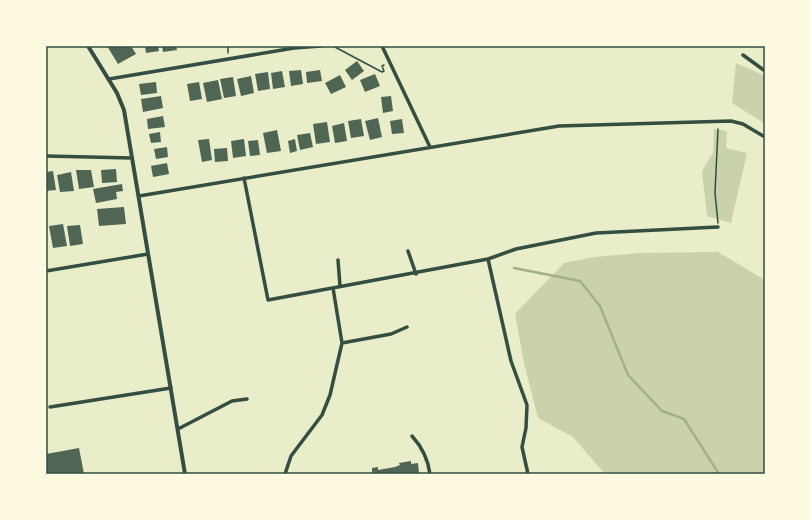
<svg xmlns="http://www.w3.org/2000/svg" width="811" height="520" font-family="'Source Sans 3',sans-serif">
  <rect width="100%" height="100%" fill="#e9edc9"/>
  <path fill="#cad2ad" d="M736 63 765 76V124L732 103Z
    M714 129 727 131 726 148 747 153 731 223 707 216 702 171 713 153Z
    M718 252 765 280V474H605L573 437 538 418 524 363 515 314 564 263 594 257 639 253Z"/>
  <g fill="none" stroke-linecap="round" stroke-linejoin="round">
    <path stroke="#a3b18a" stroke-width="2.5" d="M514 268 580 281 600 306 628 375 662 411 684 419 719 474"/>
  </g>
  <path fill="#4f6655" d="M107 46H131L136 54 118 64Z
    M145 46H158L159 51 146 53Z
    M162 46H176L177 50 163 52Z
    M357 61 364 71 352 80 345 70Z
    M301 70 303 84 291 86 289 71Z
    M320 70 322 81 307 83 306 72Z
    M282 71 285 87 273 89 271 73Z
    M268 72 270 89 258 91 255 74Z
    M375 74 380 86 365 92 360 80Z
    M340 75 346 87 331 94 325 83Z
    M251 76 254 93 241 96 237 79Z
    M233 77 236 96 224 98 220 79Z
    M218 80 222 99 207 102 203 83Z
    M156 82 157 93 141 95 139 84Z
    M199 82 202 99 190 101 187 84Z
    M161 96 163 108 143 112 141 99Z
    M391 96 393 111 383 113 381 97Z
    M163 116 165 127 148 129 147 119Z
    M378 118 382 137 370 140 365 121Z
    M361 119 364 136 351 138 348 121Z
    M402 119 404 133 392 134 390 121Z
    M327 122 330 142 316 144 313 124Z
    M344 123 347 141 335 143 332 126Z
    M277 130 281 151 267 153 263 133Z
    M160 132 161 142 151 143 149 134Z
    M310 133 313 147 300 150 297 135Z
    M209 139 212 160 202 162 198 140Z
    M244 139 246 156 233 158 231 141Z
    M295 139 297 151 290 153 288 141Z
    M258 140 260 155 250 156 248 141Z
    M167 147 168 157 156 159 154 149Z
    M227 148 228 161 215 162 214 149Z
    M167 163 169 174 153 177 151 166Z
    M116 169 117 182 102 183 101 170Z
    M76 170H91L94 187 79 189Z
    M53 171 56 190 46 191V172Z
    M71 172 74 191 60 192 57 175Z
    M122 184 123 191 116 192 117 199 96 203 93 189Z
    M124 207 126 224 99 226 97 209Z
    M63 224 67 246 53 248 49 226Z
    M80 225 83 244 70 246 67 226Z
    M79 448 84 474H46V454Z
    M411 461V464L418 463 419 474H372V468L378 467V470L395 467 400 465 399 463Z"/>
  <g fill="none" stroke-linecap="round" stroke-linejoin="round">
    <path stroke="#344e41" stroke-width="1.5" d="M228 46V53
      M326 46H333L382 72 384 71 382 66 384 65
      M718 223 715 193 718 129"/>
    <path stroke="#344e41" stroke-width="3.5" d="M382 46 430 147
      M743 55 765 71
      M109 79 294 48 321 46
      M46 156 132 158
      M244 178 268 300 488 259 516 249 596 233 718 227
      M139 196 559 126 731 121 743 124 765 137
      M408 251 416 274
      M488 259 511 361 527 405 526 428 522 447 528 474
      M338 260 340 286
      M46 271 148 254
      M342 343 391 334 407 327
      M50 407 171 388
      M178 429 232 401 247 399
      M412 436C422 447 428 459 430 474
      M285 474 291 456 322 415 330 395 342 343 333 288"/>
    <path stroke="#344e41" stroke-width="4" d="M88 46 117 93 124 110 185 474"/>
  </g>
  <rect width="811" height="520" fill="none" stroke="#fefae0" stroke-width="94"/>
  <rect x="47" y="47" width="717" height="426" fill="none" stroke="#344e41" stroke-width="1.5"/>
</svg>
